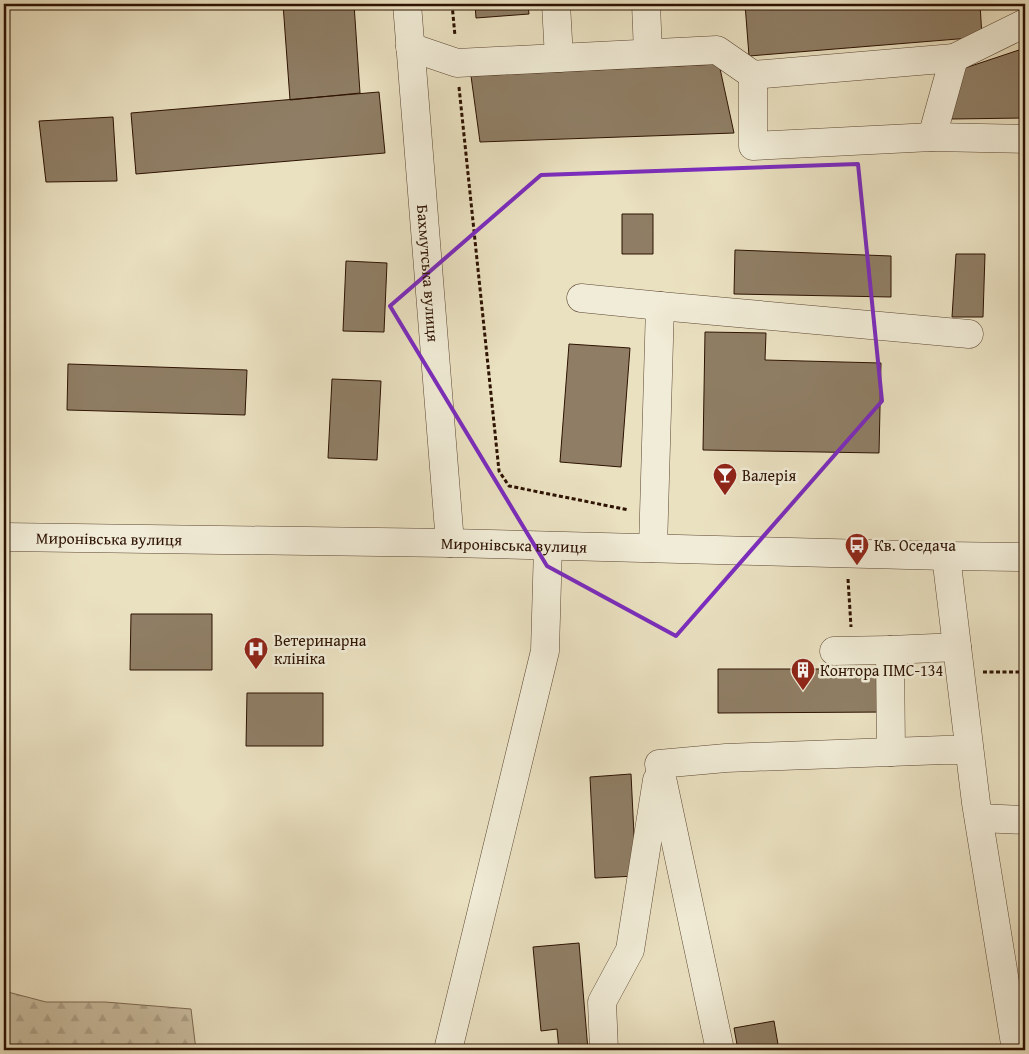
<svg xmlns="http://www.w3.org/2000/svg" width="1029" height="1054" font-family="'Gentium Book Plus',serif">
  <defs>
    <pattern id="forest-firs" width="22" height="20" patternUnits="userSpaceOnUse" patternTransform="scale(1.25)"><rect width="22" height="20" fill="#cabea1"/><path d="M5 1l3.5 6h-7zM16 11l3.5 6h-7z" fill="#aea289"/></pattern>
  </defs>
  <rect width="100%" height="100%" fill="#eae1c1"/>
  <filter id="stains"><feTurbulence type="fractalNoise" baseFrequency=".004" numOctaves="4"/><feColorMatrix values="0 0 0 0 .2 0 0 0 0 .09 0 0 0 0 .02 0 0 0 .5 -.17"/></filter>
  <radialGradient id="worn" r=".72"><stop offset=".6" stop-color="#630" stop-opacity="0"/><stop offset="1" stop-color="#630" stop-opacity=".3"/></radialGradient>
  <path fill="url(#forest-firs)" stroke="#7c6852" d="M4 991 46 1002H105L191 1009 196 1050H4Z"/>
  <path fill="#8f7e65" stroke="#2d1202" d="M283 4H354L360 93 290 100Z
    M475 4H528L529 14 476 18Z
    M745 4H980L982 37 749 56Z
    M1025 48V118L951 119 962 69Z
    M719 64 734 133 480 142 471 76Z
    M379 92 385 153 136 174 131 113Z
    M113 117 117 181 46 182 39 121Z
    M622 214H653V254H622Z
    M735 250 891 256V297L734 294Z
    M956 254H985L983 317H952Z
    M346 261 387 263 384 332 343 331Z
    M705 332 766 333 765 360 881 363 879 453 703 450Z
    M569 344 630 348 621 467 560 462Z
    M68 364 247 370 245 415 67 410Z
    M332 379 381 381 377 460 328 458Z
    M131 614H212V670H130Z
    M718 669H888V712L718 713Z
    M247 693H323V746H246Z
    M631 774 636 876 595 878 590 777Z
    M579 943 588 1050H559L557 1029 541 1031 533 947Z
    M774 1021 779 1050H738L734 1028Z"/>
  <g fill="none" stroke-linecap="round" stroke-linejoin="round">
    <defs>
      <g id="minor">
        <path id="s1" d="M407 4 450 543"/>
        <path d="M556 4 559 58"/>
        <path d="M646 4 648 53"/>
        <path d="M410 47 457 63 717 50 753 75V146L932 137 1025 139"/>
        <path d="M753 75 954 58"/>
        <path d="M932 137 954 58 1023 24H1025"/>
        <path d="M581 298 660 306 653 548"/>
        <path d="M660 306 969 334"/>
        <path id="s2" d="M4 537 450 543 946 556 1025 557"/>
        <path d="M946 556 976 803 1016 1050"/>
        <path d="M834 651 890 650"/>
        <path d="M891 752 890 650 957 647"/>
        <path d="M979 818 1025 820"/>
        <path d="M448 1050 545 651 548 546"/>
        <path d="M604 1050 602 1002 630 950 657 780"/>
        <path d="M720 1050 659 764 726 758 944 750H969"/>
      </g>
    </defs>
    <use href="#minor" stroke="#5c4632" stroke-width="29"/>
    <path stroke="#2d1202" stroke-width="3" stroke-dasharray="4 2.5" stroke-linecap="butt" d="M452 4 455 36
      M459 87 499 471 509 486 629 510
      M848 579 851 627
      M983 672H1025"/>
    <use href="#minor" stroke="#f1ecd7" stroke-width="28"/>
  </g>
  <path fill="none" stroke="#7b2cbf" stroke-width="4" stroke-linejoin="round" d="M858 164 882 401 676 636 547 566 390 306 541 175Z"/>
  <defs>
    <symbol id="bar-pin" viewBox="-11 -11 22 30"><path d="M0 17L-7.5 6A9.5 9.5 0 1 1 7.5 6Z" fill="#8f2418" stroke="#f1ecd7"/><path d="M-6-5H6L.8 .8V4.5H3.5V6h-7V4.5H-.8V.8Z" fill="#fff"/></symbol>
    <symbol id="bus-pin" viewBox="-11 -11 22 30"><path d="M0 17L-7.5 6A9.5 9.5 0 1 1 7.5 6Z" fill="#8f2418" stroke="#f1ecd7"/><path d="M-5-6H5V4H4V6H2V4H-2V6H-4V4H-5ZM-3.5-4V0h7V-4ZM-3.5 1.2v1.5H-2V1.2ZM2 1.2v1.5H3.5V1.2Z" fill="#fff"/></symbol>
    <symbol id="hospital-pin" viewBox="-11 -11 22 30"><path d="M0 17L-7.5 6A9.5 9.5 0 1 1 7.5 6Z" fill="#8f2418" stroke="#f1ecd7"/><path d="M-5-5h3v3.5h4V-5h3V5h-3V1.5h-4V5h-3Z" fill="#fff"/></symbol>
    <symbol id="building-pin" viewBox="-11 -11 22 30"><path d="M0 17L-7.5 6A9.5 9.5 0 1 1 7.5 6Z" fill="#8f2418" stroke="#f1ecd7"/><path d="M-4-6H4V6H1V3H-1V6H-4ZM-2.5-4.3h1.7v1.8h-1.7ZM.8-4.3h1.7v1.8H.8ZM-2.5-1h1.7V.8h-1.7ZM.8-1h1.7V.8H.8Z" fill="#fff"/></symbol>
  </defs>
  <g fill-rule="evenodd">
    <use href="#bar-pin" x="711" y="461" width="28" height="38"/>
    <use href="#bus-pin" x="843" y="531" width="28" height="38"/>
    <use href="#hospital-pin" x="242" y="635" width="28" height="38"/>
    <use href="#building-pin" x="789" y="656" width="28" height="38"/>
  </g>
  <g text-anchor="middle" stroke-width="5" stroke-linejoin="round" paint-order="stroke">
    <g font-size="16" fill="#2d1202" stroke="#f1ecd7">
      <text dy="6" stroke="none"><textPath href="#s1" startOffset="270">Бахмутська вулиця</textPath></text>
      <text dy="6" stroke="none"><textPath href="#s2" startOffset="105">Миронівська вулиця</textPath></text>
      <text dy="6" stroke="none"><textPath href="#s2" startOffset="510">Миронівська вулиця</textPath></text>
    </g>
    <g font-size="16" fill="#2d1202" stroke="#f1ecd7" text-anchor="start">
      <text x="742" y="481">Валерія</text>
      <text x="874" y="551">Кв. Оседача</text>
      <text x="274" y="646">Ветеринарна<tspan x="274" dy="18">клініка</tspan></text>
      <text x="820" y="676">Контора ПМС-134</text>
    </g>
  </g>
  <rect width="1029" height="1054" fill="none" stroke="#eae1c1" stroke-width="20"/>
  <rect x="5" y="5" width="1019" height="1044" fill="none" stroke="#2d1202" stroke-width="2.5"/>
  <rect x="10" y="10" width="1009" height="1034" fill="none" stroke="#2d1202"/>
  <rect width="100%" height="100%" filter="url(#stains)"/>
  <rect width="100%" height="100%" fill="url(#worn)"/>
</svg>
